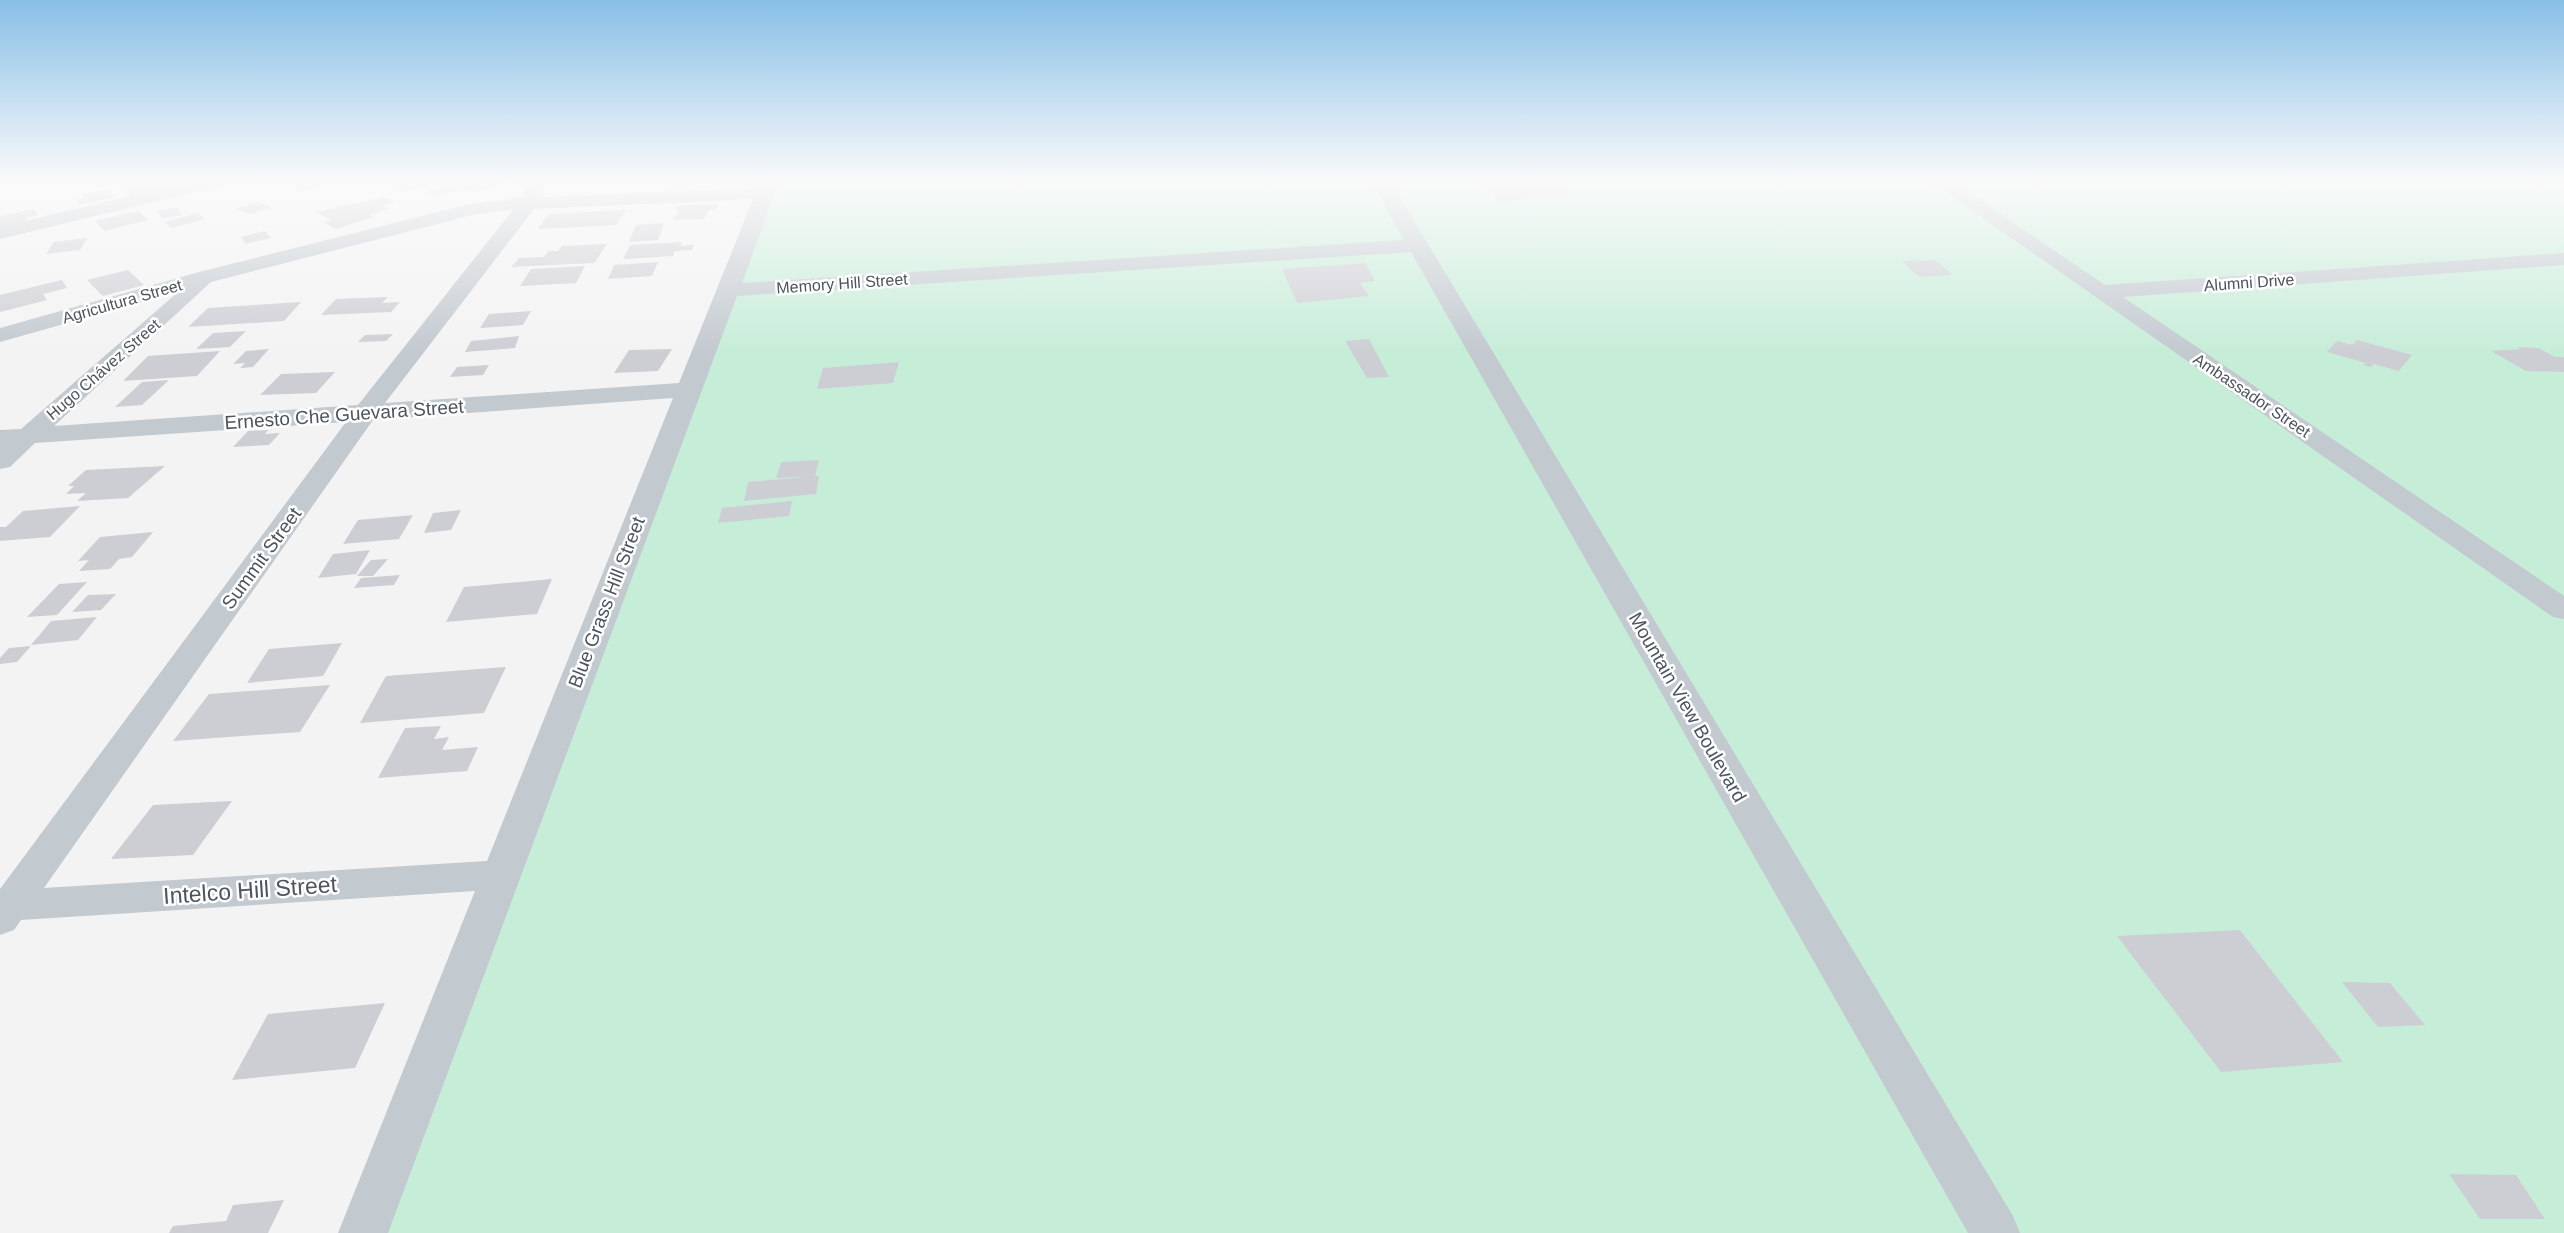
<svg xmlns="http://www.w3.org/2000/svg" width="2564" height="1233" font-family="Helvetica,sans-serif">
  <rect width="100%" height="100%" fill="#f4f3f3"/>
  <path fill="#c6edd8" d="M777 181H2564V1233H367Z"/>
  <path fill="#cdced4" d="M121 181H180L182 183 178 184 180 186 132 197 116 182Z
    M310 181H319L324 185 300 191 293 185Z
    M387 181H421L427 185 403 191Z
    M468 181H497L502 184 470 192 456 184Z
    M1559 182 1571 197 1497 201 1487 186Z
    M450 186 459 190 432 197 423 193Z
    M111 189 115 198 78 205 77 200 84 198 83 194Z
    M384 197 395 202 382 206 389 209 369 215 374 217 336 229 323 222 331 220 316 212Z
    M257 202 272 207 250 214 235 209Z
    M719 204 715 210H709L704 219 673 220 679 210H675L678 206Z
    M177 207 182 215 162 219 157 211Z
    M33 209 39 215 26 218 29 221 0 228V216Z
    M626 210 616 225 538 229 549 214Z
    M138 211 148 220 105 231 95 221Z
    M197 213 205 219 172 228 164 222Z
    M664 223 658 240 629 242 636 225Z
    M265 231 271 238 246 244 241 237Z
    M87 238 80 250 46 254 54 242Z
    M682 242 680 246 694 245 692 250 675 251 673 256 623 259 630 245Z
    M607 244 594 263 511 267 519 258 544 257 549 251H558L562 246Z
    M1935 260 1953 275 1919 277 1902 261Z
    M658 262 652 276 608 279 614 265Z
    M1365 263 1375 281 1360 283 1369 296 1297 303 1282 269Z
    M585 266 576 283 520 286 531 269Z
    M128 270 144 285 103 296 87 280Z
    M62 280 67 288 43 294 47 300 0 312V295Z
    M388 297 382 303 400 302 391 312 321 315 336 299Z
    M301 302 284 321 188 327 208 308Z
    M531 311 523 325 480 328 489 314Z
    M246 331 230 347 196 349 213 333Z
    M393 334 386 341 358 342 365 335Z
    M519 336 515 348 465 352 471 341Z
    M1369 339 1389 377 1367 378 1345 341Z
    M2357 340 2412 355 2399 371 2374 364 2371 367 2363 365 2366 363 2327 352 2337 341 2353 345Z
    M2517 347 2538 348 2555 357H2564V372L2526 371 2491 351 2520 349Z
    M269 349 253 367 240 368 245 363 233 364 246 351Z
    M672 349 658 371 614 373 629 350Z
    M220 351 197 376 123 381 148 356Z
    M899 362 893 383 817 389 823 368Z
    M489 365 483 375 450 377 457 367Z
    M335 372 316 393 260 395 281 374Z
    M169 380 142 405 115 407 142 382Z
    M268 430 265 434 280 433 269 445 233 447 248 431Z
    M819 460 815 476H819L816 494 744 501 748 482 807 477 776 478 781 462Z
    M165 466 128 498 77 501 86 493 66 494 74 486H68L86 470Z
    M792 501 789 516 718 523 722 508Z
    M80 506 50 537 0 541V527H6L23 511Z
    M461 510 451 530 424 533 433 513Z
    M413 515 399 539 343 544 358 520Z
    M153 532 132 557 119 559 110 569 79 571 89 560 78 561 100 537Z
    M370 550 356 574 318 578 333 554Z
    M388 559 373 576H357L371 560Z
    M400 575 394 585 354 588 361 578Z
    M552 579 537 614 446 622 464 587Z
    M87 582 57 615 27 617 59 584Z
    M116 594 101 610 72 612 88 595Z
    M97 617 78 640 31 645 51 621Z
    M342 643 323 676 247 683 269 649Z
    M31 646 17 662 0 664V658L9 648Z
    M506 667 484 713 360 723 386 676Z
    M330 685 300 732 173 741 209 694Z
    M441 726 434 739 449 737 442 750 478 747 467 771 378 778 405 728Z
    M232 801 193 855 111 859 153 805Z
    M2240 930 2343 1062 2221 1072 2117 936Z
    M2342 982 2390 983 2425 1025 2378 1027Z
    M385 1003 355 1068 232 1080 268 1014Z
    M2449 1174 2516 1175 2545 1219H2480Z
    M284 1200 268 1233H169L173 1226 226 1221 233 1205Z"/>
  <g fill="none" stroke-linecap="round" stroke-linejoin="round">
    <path fill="#c2c9cf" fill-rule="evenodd" d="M192 181H226L224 185 0 239V227Z
      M521 181H543V197L758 188 761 181H779L742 283 1404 240 1371 181H1390L2013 1216 2020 1233H1968L1411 252 737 296 388 1233H338L475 891 21 920 14 930 0 935V889L346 422 35 443 10 467 0 469V430L21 429 178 292 0 342V328L199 272 470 204 523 198 526 186ZM753 199 679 383 385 403 534 209ZM513 210 358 405 54 426 211 282 477 214ZM673 398 487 861 44 888 373 420Z
      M1930 181H1952L2105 285 2564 253V265L2123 297 2564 596V619L2553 617Z"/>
  </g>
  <linearGradient id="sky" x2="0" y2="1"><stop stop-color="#88bfe7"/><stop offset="0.51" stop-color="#fafafa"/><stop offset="1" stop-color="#fafafa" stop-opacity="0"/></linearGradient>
  <rect width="2564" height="354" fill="url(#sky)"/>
  <g text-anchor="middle" stroke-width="5" stroke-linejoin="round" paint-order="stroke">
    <g font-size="16" fill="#4c545e" stroke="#fff">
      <text transform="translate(2249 282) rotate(-4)" y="6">Alumni Drive</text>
      <text transform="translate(842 283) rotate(-4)" y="6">Memory Hill Street</text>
      <text transform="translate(122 301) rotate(-16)" y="6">Agricultura Street</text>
      <text transform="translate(103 369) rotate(-41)" y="6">Hugo Chávez Street</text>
      <text transform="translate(2252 395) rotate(34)" y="6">Ambassador Street</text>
    </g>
    <g font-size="19" fill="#4c545e" stroke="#fff">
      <text transform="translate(344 414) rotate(-4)" y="7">Ernesto Che Guevara Street</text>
      <text transform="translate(261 558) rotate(-54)" y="7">Summit Street</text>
      <text transform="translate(606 602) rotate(-69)" y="7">Blue Grass Hill Street</text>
      <text transform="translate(1688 707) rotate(60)" y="7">Mountain View Boulevard</text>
    </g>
    <g font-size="23" fill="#4c545e" stroke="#fff">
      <text transform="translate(250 890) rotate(-4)" y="8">Intelco Hill Street</text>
    </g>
  </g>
</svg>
